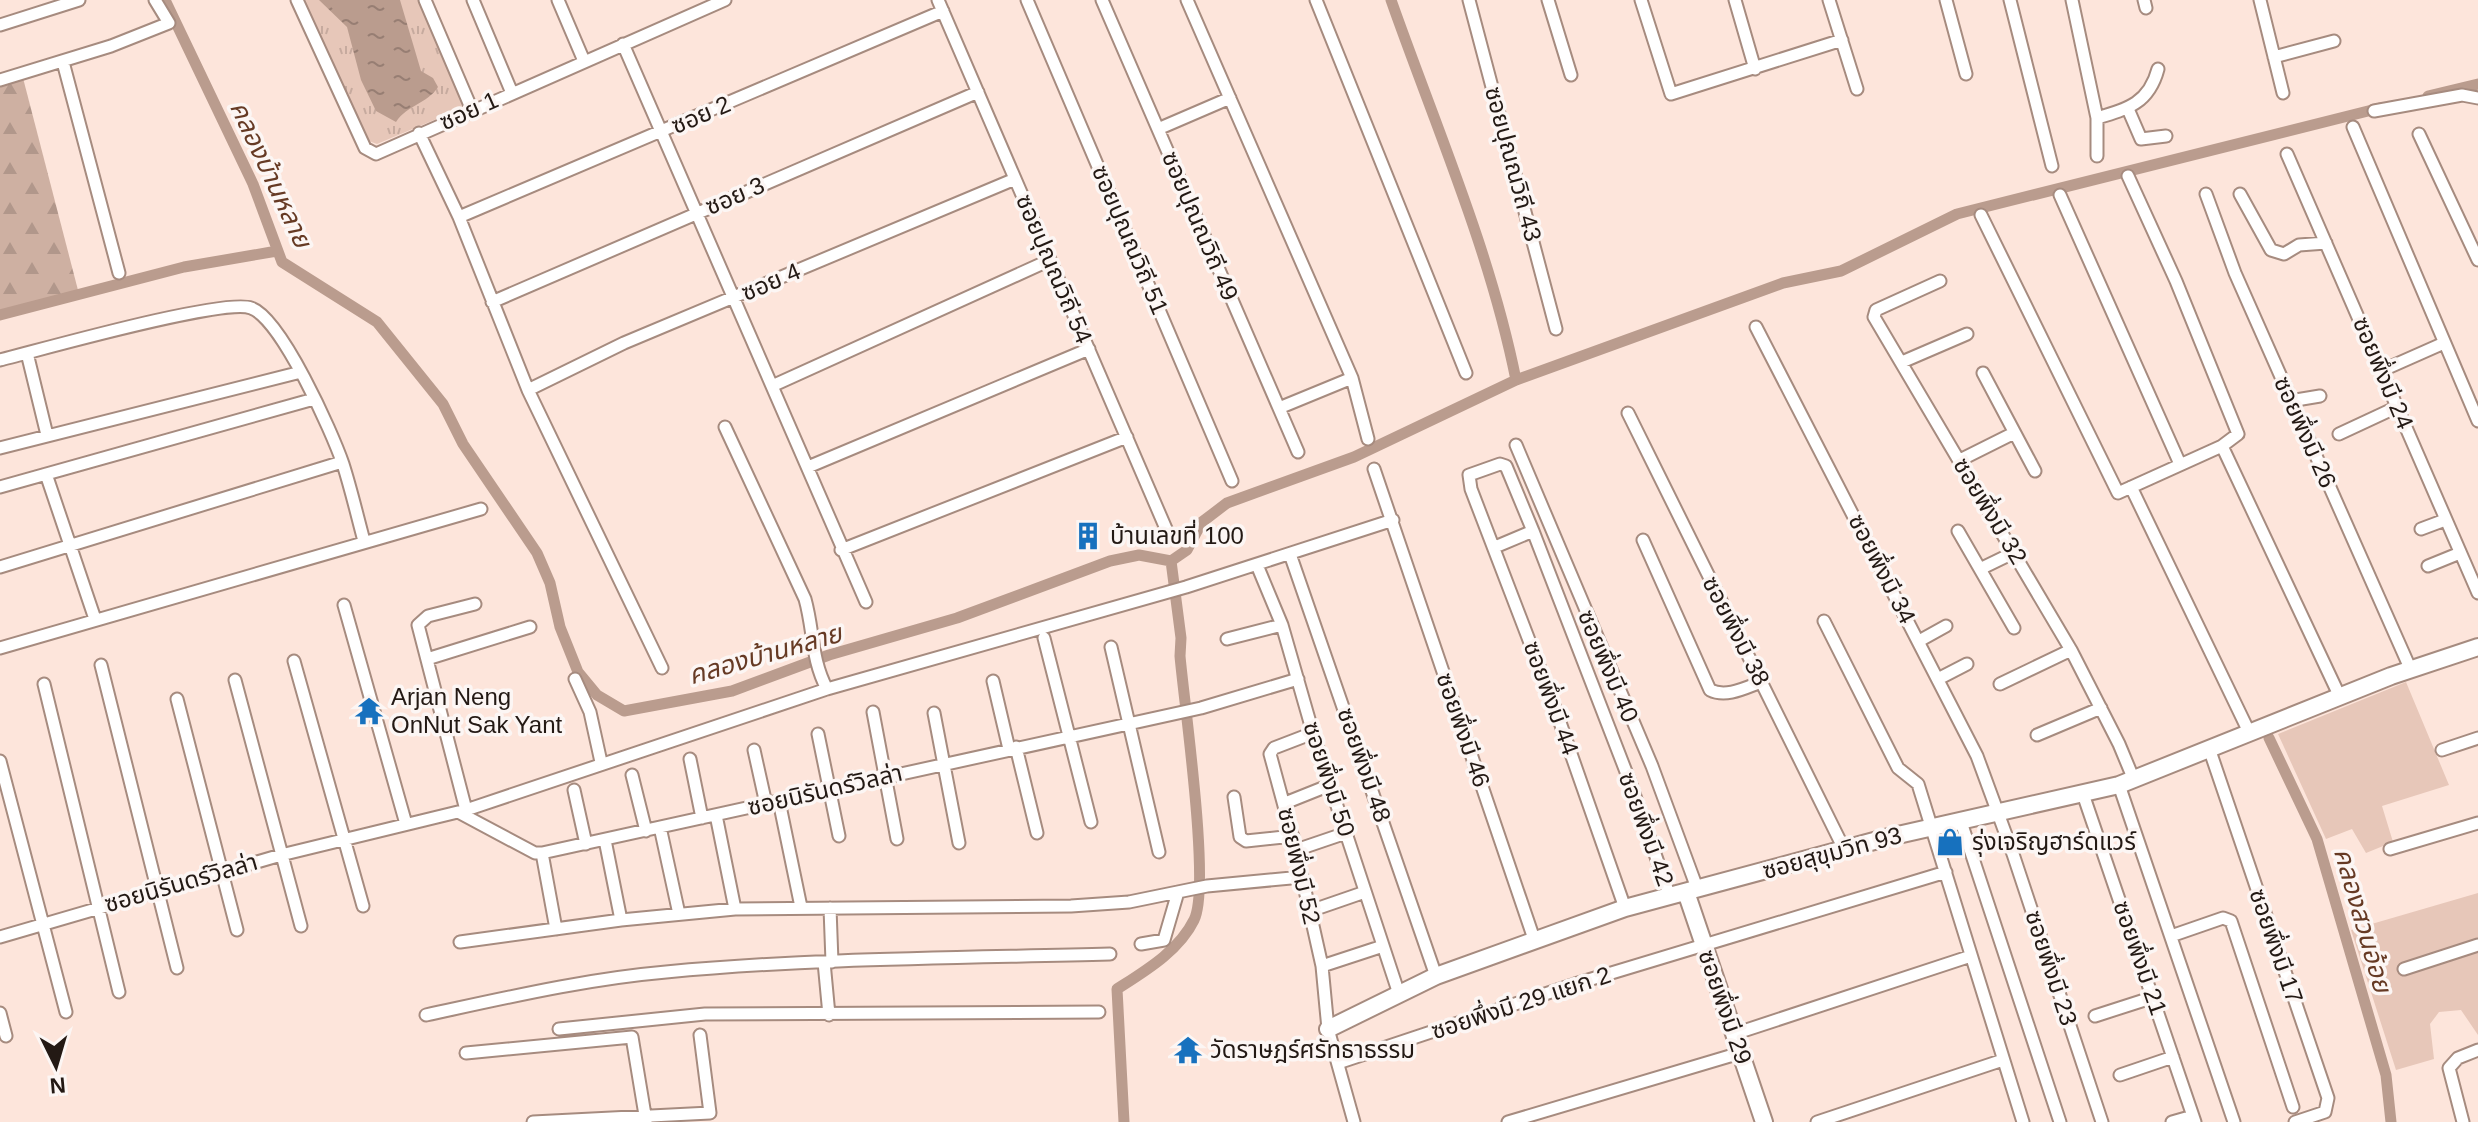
<svg xmlns="http://www.w3.org/2000/svg" width="2478" height="1122" font-family="Arial,'Noto Sans Thai',sans-serif">
  <defs>
    <pattern id="forest-firs" width="22" height="20" patternUnits="userSpaceOnUse" patternTransform="scale(2)"><rect width="22" height="20" fill="#ceb0a2"/><path d="M5 1l3.5 6h-7zM16 11l3.5 6h-7z" fill="#b1978b"/></pattern>
    <pattern id="park-tufts" width="24" height="20" patternUnits="userSpaceOnUse" patternTransform="scale(2)"><rect width="24" height="20" fill="#e7c7b9"/><path d="M3 7l-1-3M5 7V3M7 7l1-3M15 17l-1-3M17 17v-4M19 17l1-3" fill="none" stroke="#c6aa9e"/></pattern>
    <pattern id="water-ripples" width="26" height="14" patternUnits="userSpaceOnUse" patternTransform="scale(2)"><rect width="26" height="14" fill="#ba9c8e"/><path d="M2 4q2-2 4 0t4 0M15 11q2-2 4 0t4 0" fill="none" stroke="#977e73"/></pattern>
  </defs>
  <rect width="100%" height="100%" fill="#fde5db"/>
  <path fill="#e7c7b9" d="M2406 682 2449 785 2382 806 2393 842 2366 853 2352 829 2326 839 2278 734Z
    M2478 893V1035L2461 1010 2439 1012 2430 1024 2434 1059 2396 1070 2351 930Z"/>
  <path fill="url(#forest-firs)" d="M23 78 79 294 0 312V85Z"/>
  <path fill="url(#park-tufts)" d="M304 0H418L465 107 377 144 369 141Z"/>
  <path fill="url(#water-ripples)" d="M319 0H400L421 71 433 78 438 87C427 104 407 105 396 122L376 111 361 80 347 27Z"/>
  <g fill="none" stroke-linecap="round" stroke-linejoin="round">
    <path stroke="#ba9c8e" stroke-width="11" d="M165 0 253 184 282 262 377 322 443 404 463 444 537 553 550 583 560 627 578 672 597 695 624 711 732 691 829 655 957 618 1110 561 1139 555 1171 561 1181 638 1180 656C1184 703 1211 887 1194 920 1179 951 1145 971 1117 989L1124 1122
      M1391 0C1435 125 1490 250 1516 380
      M2428 96 2478 84
      M0 315 184 267 277 251
      M1171 561 1187 550 1202 522 1227 503 1354 457 1516 380 1783 283 1841 271 1957 214 2380 108
      M2269 738 2317 839 2386 1075 2391 1122"/>
    <defs>
      <path id="street" d="M297 0 365 148 376 154 725 0
        M425 0 472 110
        M473 0 512 93
        M558 0 584 61
        M938 0 1170 538
        M1027 0 1232 481
        M1102 0 1298 452
        M1187 0 1352 378 1368 439
        M1316 0 1466 373
        M1469 0 1556 329
        M1548 0 1571 75
        M1641 0 1671 94 1842 40
        M1735 0 1755 69
        M1829 0 1857 89
        M1946 0 1966 74
        M2010 0 2052 166
        M2072 0 2097 118V156
        M2144 0 2146 8
        M2260 0 2283 93
        M0 25 79 0
        M623 44 866 602
        M2274 57 2334 41
        M63 62 119 273
        M0 80 111 46 169 23 155 0
        M2128 109 2141 139 2166 136
        M2374 111 2462 95 2478 98
        M2097 118C2128 109 2149 103 2158 69
        M2353 127 2478 421
        M1158 129 1230 98
        M419 133 459 217 528 390 662 668
        M2419 134 2478 260
        M2287 154 2478 593
        M2206 194 2235 273 2410 668
        M2240 194 2271 250 2284 254 2299 245 2326 243
        M2060 195 2180 464
        M1981 215 2118 493 2222 446 2238 434 2176 281 2128 176
        M459 217 943 11
        M1940 281 1876 310 1874 317 2071 650 2119 744 2134 780
        M492 302 978 92
        M1756 327 1977 756 2013 854 2102 1122
        M27 353 47 435
        M0 360C40 350 223 298 251 308 281 318 332 432 343 464 351 489 357 515 364 541
        M1902 362 1967 334
        M2383 370 2444 343
        M1983 373 2035 471
        M772 386 1050 260
        M528 390 624 343 1015 179
        M2290 401 2320 396
        M1279 408 1352 378
        M1628 413 1844 849
        M725 427 805 599C814 631 811 659 827 689
        M2339 434 2397 407
        M1516 445 1652 766 1697 888
        M2222 446 2340 697
        M0 448 301 372
        M1960 460 2014 433
        M808 467 1089 349
        M1374 469 1534 939
        M46 474 95 619
        M0 487 314 399
        M2131 487 2250 734
        M2421 529 2445 520
        M1533 531 1506 466 1500 464 1469 475 1471 489 1555 708 1625 908
        M1958 531 2014 628
        M1643 540 1710 690C1726 698 1745 688 1761 682
        M1495 547 1533 531 1630 782 1670 897
        M841 550 1127 437
        M1290 554 1436 976
        M1257 565 1282 625 1313 733 1399 994
        M2428 566 2460 553
        M0 567 342 462
        M1980 569 2015 552
        M344 605 406 824
        M1824 621 1898 768 1918 784 2023 1122
        M1044 638 1091 822
        M1227 639 1282 625
        M1919 641 1946 626
        M1111 647 1159 852
        M0 648 481 509
        M427 659 530 627
        M294 661 363 906
        M101 665 177 968
        M575 679 590 712 601 762
        M1938 679 1967 664
        M235 680 301 926
        M993 681 1009 749
        M44 684 119 992
        M2000 684 2071 650
        M177 699 237 930
        M873 712 897 839
        M934 713 959 843
        M1313 733 1274 748 1270 754 1296 850 1322 966 1328 1029 1354 1122
        M818 734 839 836
        M2037 735 2101 708
        M1016 747 1037 833
        M754 750 766 804
        M2442 750 2478 738
        M2210 751 2328 1098 2325 1112 2295 1122
        M690 759 702 818
        M0 761 66 1012
        M632 775 646 831
        M2119 785 2234 1122
        M574 790 586 844
        M2083 794 2195 1122
        M1234 797 1240 837 1246 841 1293 836
        M779 801 801 907
        M1285 803 1330 785
        M466 810 418 625 428 616 475 604
        M458 812 535 853H542L1201 708 1298 679
        M716 815 735 909
        M1961 822 2060 1122
        M660 827 679 914
        M605 840 621 920
        M2390 849 2478 823
        M1296 850 1346 833
        M542 853 556 929
        M830 908 832 962
        M1310 911 1365 892
        M2171 936 2223 918 2231 921 2293 1107
        M0 937 281 855 466 810 827 689 1186 587 1393 520
        M460 942 621 920 735 909 1071 906 1129 902 1207 886 1302 877
        M1141 944 1164 940 1178 892
        M824 962 829 1015
        M1322 966 1383 946
        M2404 969 2478 945
        M0 1013 6 1036
        M426 1015C505 998 585 979 666 972 813 958 962 958 1110 954
        M2095 1016 2154 997
        M559 1029 705 1014 1099 1012
        M1734 1034 1971 956
        M466 1053 632 1037 646 1121
        M1338 1063 1575 984 1946 872
        M2120 1075 2173 1057
        M533 1122 710 1113 700 1035
        M1508 1122 1740 1053
        M1817 1122 2003 1060
        M2172 1122 2193 1116
        M2463 1122 2449 1068 2458 1058 2478 1050"/>
      <path id="secondary" d="M1686 892 1764 1122
        M1328 1029 1436 976 1625 908 1889 837 2119 785 2391 676 2478 647"/>
    </defs>
    <use href="#street" stroke="#a68b7f" stroke-width="15"/>
    <use href="#secondary" stroke="#a68b7f" stroke-width="20"/>
    <use href="#street" stroke="#fff" stroke-width="11"/>
    <use href="#secondary" stroke="#fff" stroke-width="16"/>
  </g>
  <defs>
    <symbol id="building-bare" viewBox="-9 -9 18 18"><path d="M-4-6H4V6H1V3H-1V6H-4ZM-2.5-4.3h1.7v1.8h-1.7ZM.8-4.3h1.7v1.8H.8ZM-2.5-1h1.7V.8h-1.7ZM.8-1h1.7V.8H.8Z" fill="#1771be" stroke="#fcf6f4" stroke-width="2.5" paint-order="stroke"/></symbol>
    <symbol id="temple-bare" viewBox="-9 -9 18 18"><path d="M0-6L5-2H3V0L6.5 2.5H4V6H1.5V3h-3V6H-4V2.5H-6.5L-3 0V-2H-5Z" fill="#1771be" stroke="#fcf6f4" stroke-width="2.5" paint-order="stroke"/></symbol>
    <symbol id="shop-bare" viewBox="-9 -9 18 18"><path d="M-5-2.5h2.3a2.7 3.5 0 0 1 5.4 0H5L5.5 6h-11ZM-1.5-2.5h3a1.5 2.3 0 0 0-3 0Z" fill="#1771be" stroke="#fcf6f4" stroke-width="2.5" paint-order="stroke"/></symbol>
  </defs>
  <g fill-rule="evenodd">
    <use href="#building-bare" x="1068" y="516" width="40" height="40"/>
    <use href="#temple-bare" x="349" y="691" width="40" height="40"/>
    <use href="#shop-bare" x="1930" y="822" width="40" height="40"/>
    <use href="#temple-bare" x="1168" y="1030" width="40" height="40"/>
  </g>
  <g text-anchor="middle" stroke-width="7" stroke-linejoin="round" paint-order="stroke">
    <g font-size="24" fill="#231914" stroke="#fcf6f4">
      <text transform="translate(469 111) rotate(-24)" y="8">ซอย 1</text>
      <text transform="translate(701 115) rotate(-23)" y="8">ซอย 2</text>
      <text transform="translate(1513 164) rotate(75)" y="8">ซอยปุณณวิถี 43</text>
      <text transform="translate(735 196) rotate(-23)" y="8">ซอย 3</text>
      <text transform="translate(1200 226) rotate(67)" y="8">ซอยปุณณวิถี 49</text>
      <text transform="translate(1130 240) rotate(67)" y="8">ซอยปุณณวิถี 51</text>
      <text transform="translate(1054 269) rotate(67)" y="8">ซอยปุณณวิถี 54</text>
      <text transform="translate(771 282) rotate(-23)" y="8">ซอย 4</text>
      <text transform="translate(2383 373) rotate(67)" y="8">ซอยพึ่งมี 24</text>
      <text transform="translate(2305 432) rotate(66)" y="8">ซอยพึ่งมี 26</text>
      <text transform="translate(1990 511) rotate(59)" y="8">ซอยพึ่งมี 32</text>
      <text transform="translate(1882 569) rotate(63)" y="8">ซอยพึ่งมี 34</text>
      <text transform="translate(1736 631) rotate(63)" y="8">ซอยพึ่งมี 38</text>
      <text transform="translate(1608 666) rotate(67)" y="8">ซอยพึ่งมี 40</text>
      <text transform="translate(1551 698) rotate(70)" y="8">ซอยพึ่งมี 44</text>
      <text transform="translate(1463 730) rotate(71)" y="8">ซอยพึ่งมี 46</text>
      <text transform="translate(1364 765) rotate(71)" y="8">ซอยพึ่งมี 48</text>
      <text transform="translate(1329 779) rotate(72)" y="8">ซอยพึ่งมี 50</text>
      <text transform="translate(825 790) rotate(-13)" y="8">ซอยนิรันดร์วิลล่า</text>
      <text transform="translate(1646 829) rotate(70)" y="8">ซอยพึ่งมี 42</text>
      <text transform="translate(1832 853) rotate(-15)" y="8">ซอยสุขุมวิท 93</text>
      <text transform="translate(1299 866) rotate(77)" y="8">ซอยพึ่งมี 52</text>
      <text transform="translate(181 883) rotate(-16)" y="8">ซอยนิรันดร์วิลล่า</text>
      <text transform="translate(2276 946) rotate(71)" y="8">ซอยพึ่งมี 17</text>
      <text transform="translate(2140 958) rotate(71)" y="8">ซอยพึ่งมี 21</text>
      <text transform="translate(2051 968) rotate(72)" y="8">ซอยพึ่งมี 23</text>
      <text transform="translate(1521 1003) rotate(-18)" y="8">ซอยพึ่งมี 29 แยก 2</text>
      <text transform="translate(1725 1007) rotate(71)" y="8">ซอยพึ่งมี 29</text>
    </g>
    <g font-size="24" fill="#231914" stroke="#fcf6f4" text-anchor="start">
      <text x="1110" y="544">บ้านเลขที่ 100</text>
      <text x="391" y="705">Arjan Neng<tspan x="391" dy="28">OnNut Sak Yant</tspan></text>
      <text x="1972" y="850">รุ่งเจริญฮาร์ดแวร์</text>
      <text x="1210" y="1058">วัดราษฎร์ศรัทธาธรรม</text>
    </g>
    <g font-size="26" font-style="italic" fill="#663a24" stroke="#fcf6f4">
      <text transform="translate(271 174) rotate(65)" y="9">คลองบ้านหลาย</text>
      <text transform="translate(765 654) rotate(-16)" y="9">คลองบ้านหลาย</text>
      <text transform="translate(2363 920) rotate(74)" y="9">คลองสวนอ้อย</text>
    </g>
  </g>
  <g transform="translate(56 1066) rotate(175)" stroke="#fcf6f4" stroke-width="6" paint-order="stroke">
  <path d="M0-6L14 30L0 20L-14 30Z" fill="#231914"/>
  <text y="-12" font-size="22" font-weight="bold" text-anchor="middle" fill="#231914">N</text>
  </g>
</svg>
